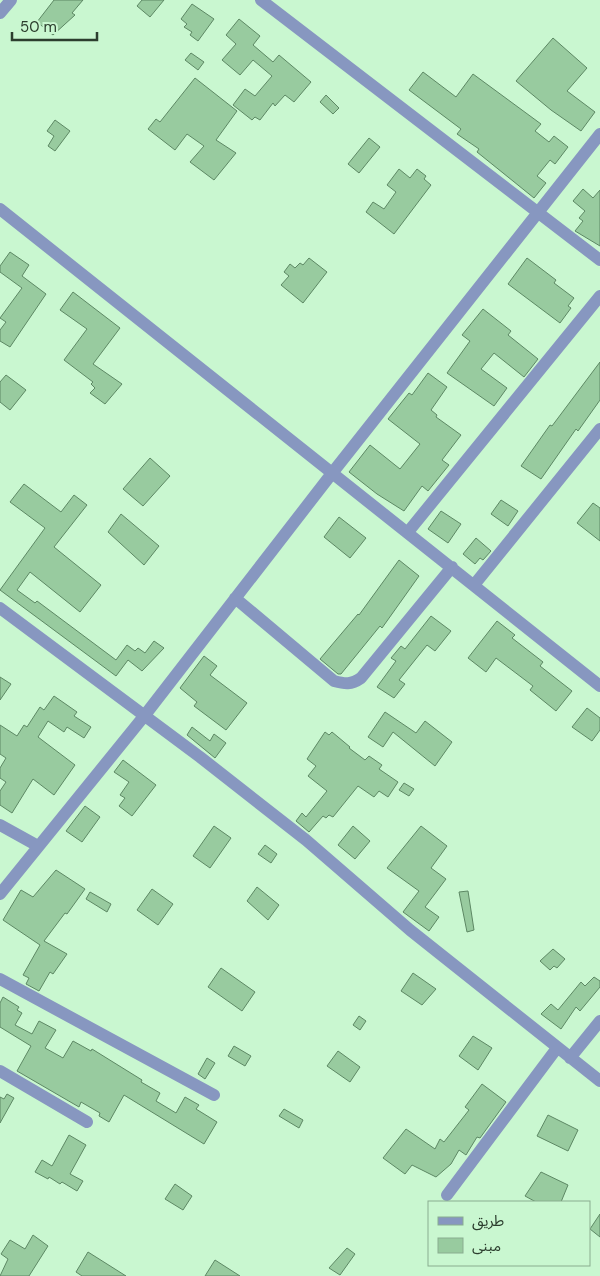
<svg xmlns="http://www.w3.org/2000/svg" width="600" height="1276" font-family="'DM Sans','Noto Sans Arabic',sans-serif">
  <rect width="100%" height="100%" fill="#c9f7d0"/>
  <path fill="#98cb9f" stroke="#5d8864" d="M54 0H83L72 13 75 15 53 35 37 22Z
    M142 0H164L150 17 137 6Z
    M192 4 214 19 198 41 190 35 192 32 184 27 187 24 181 19Z
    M239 19 260 36 253 45 273 62 279 55 311 82 294 102 285 95 275 106 273 103 260 120 255 117 252 120 233 105 245 89 255 96 272 76 253 60 240 75 222 60 236 44 226 35Z
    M553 38 587 68 567 91 595 112 581 131 551 110 516 81Z
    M191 53 204 62 198 70 185 60Z
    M423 72 456 97 473 74 541 124 535 131 549 142 554 136 568 147 555 164 550 160 537 176 546 183 534 198 477 152 479 149 457 134 461 129 409 90Z
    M195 78 237 111 216 140 236 153 214 180 190 162 204 146 187 134 175 150 148 129 156 119 160 122Z
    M326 95 339 108 333 114 320 102Z
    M55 120 70 131 55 151 48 146 54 136 47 131Z
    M369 138 380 147 359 173 348 164Z
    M399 169 410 178 417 169 426 176 424 179 431 185 394 234 366 212 373 202 384 209 396 192 387 185Z
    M583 189 593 198 600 190V246L575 231 583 221 579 218 585 211 573 201Z
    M10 252 29 265 22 276 46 294 10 347 0 341V330L6 322 0 318 22 288 0 272V266Z
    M309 258 327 272 303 303 281 285 289 276 284 272 290 264 295 268 300 263 303 265Z
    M527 258 556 280 554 283 574 298 568 306 571 308 560 323 508 284Z
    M73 292 120 328 93 364 122 384 105 404 90 393 95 388 91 384 93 382 64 360 87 329 60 310Z
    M483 309 511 331 508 335 538 359 524 377 494 353 481 369 507 388 494 406 447 373 470 341 462 335Z
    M600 362V400L578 431 576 429 541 479 521 466 550 425 552 426Z
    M428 373 447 387 431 410 437 415 436 417 461 435 442 460 449 465 428 491 422 486 404 511 377 494 349 472 370 445 400 469 420 444 388 419 409 393 412 395Z
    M6 375 26 390 10 410 0 402V382Z
    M150 458 170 476 143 506 123 489Z
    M24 484 61 512 74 495 87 505 54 547 101 585 80 612 30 572 17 590 35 603 37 601 116 660 127 645 135 651 138 648 145 653 154 641 164 648 142 671 128 660 116 676 0 590 45 528 10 502Z
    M501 500 518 511 508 526 491 514Z
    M593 503 600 508V541L577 523Z
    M441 511 461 524 448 543 428 529Z
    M121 514 159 546 144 565 108 532Z
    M339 517 366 538 350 558 324 537Z
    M476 538 491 551 483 560 480 558 475 564 463 554Z
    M399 560 419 576 382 628 380 626 341 674H338L320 659 358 614 359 615Z
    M431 616 451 631 435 651 427 645 399 680 405 684 394 698 377 687 396 661 391 658 401 646 405 649Z
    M497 621 515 635 512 638 543 662 540 666 572 691 556 711 530 690 533 686 496 658 486 672 468 658Z
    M204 656 217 666 210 675 247 703 226 730 194 706 197 702 180 688Z
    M0 677 11 684 0 700Z
    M54 696 77 712 74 716 91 727 84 738 67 727 64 732 48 721 38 737 75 765 54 795 33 779 12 813 0 805V791L6 782 0 778V768L6 758 0 754V725L17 736 24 725 27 727 40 707 44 710Z
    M587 708 600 718V730L592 741 572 727Z
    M385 712 416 733 425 721 452 742 435 766 393 732 383 747 368 737Z
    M192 727 210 741 214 734 226 743 215 758 187 735Z
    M325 732 329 735 332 732 350 747 349 748 365 760 369 756 382 765 379 769 398 782 388 797 379 791 374 797 358 786 333 817 329 815 326 818 323 816 309 832 296 821 302 813 306 817 327 791 308 776 316 766 307 759Z
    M123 760 156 785 132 816 119 806 125 798 120 795 129 782 114 772Z
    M404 783 414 789 409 796 399 790Z
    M85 806 100 817 82 842 66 831Z
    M214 826 231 838 210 868 193 856Z
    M353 826 370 841 355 859 338 845Z
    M421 826 447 846 431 868 446 879 425 907 439 917 429 931 403 912 419 891 387 868Z
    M265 845 277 854 271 863 258 854Z
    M56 870 85 889 67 914 65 913 44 941 67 954 53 974 50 972 39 991 26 984 29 978 23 975 40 945 3 920 21 890 33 897Z
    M257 887 279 905 268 920 247 901Z
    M152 889 173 904 158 925 137 910Z
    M468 891 474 930 467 932 459 892Z
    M90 892 111 904 107 912 86 899Z
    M553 949 565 959 557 968 554 966 550 970 540 961Z
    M221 968 255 992 242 1011 208 987Z
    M413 973 436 989 422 1005 401 991Z
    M594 977 600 981V987L580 1011 576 1007 561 1029 541 1014 551 1004 558 1010 581 982 585 986Z
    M3 997 19 1007 17 1010 22 1013 15 1025 32 1034 39 1021 56 1030 45 1048 63 1058 73 1041 91 1051 92 1049 142 1080 141 1082 160 1093 156 1101 176 1113 185 1097 199 1105 196 1109 217 1122 204 1144 124 1095 109 1122 99 1116 100 1113 81 1102 79 1107 17 1071 31 1046 0 1027V1003Z
    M359 1016 366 1021 360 1030 353 1025Z
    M473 1036 492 1048 478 1070 459 1056Z
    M234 1046 251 1056 245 1066 228 1056Z
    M338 1051 360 1067 350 1082 327 1066Z
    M207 1058 215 1063 205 1079 198 1074Z
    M482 1084 506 1102 480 1138 477 1137 466 1155 459 1150 451 1164 436 1177 412 1165 405 1174 383 1158 406 1129 435 1149 440 1139 444 1142 469 1110 465 1107Z
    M7 1094 14 1098 0 1123V1097L4 1099Z
    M284 1109 303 1120 299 1128 279 1116Z
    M548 1115 578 1130 568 1151 537 1136Z
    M69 1135 86 1145 70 1174 83 1181 77 1191 62 1182 60 1184 49 1177 48 1179 35 1172 42 1160 52 1166Z
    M541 1172 568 1185 561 1202H536L525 1196Z
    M175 1184 192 1196 183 1210 165 1199Z
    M600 1214V1237L590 1229Z
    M33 1235 48 1246 29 1276H0L8 1259 1 1254 10 1240 25 1249Z
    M347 1248 355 1254 340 1275 329 1268Z
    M88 1252 126 1276H82L76 1272Z
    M215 1260 240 1276H205Z"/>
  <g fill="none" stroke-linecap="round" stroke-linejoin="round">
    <path stroke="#8797c0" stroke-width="12" d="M261 0 600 260
      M0 13 11 0
      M0 209 600 686
      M408 532 600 296
      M474 585 600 429
      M235 598 334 681C345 684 351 685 361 678L452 567
      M0 608 200 757 306 840 410 930 600 1081
      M0 825 38 846
      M0 894 145 715 333 472 600 134
      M0 979 214 1095
      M570 1058 600 1021
      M0 1071 87 1122
      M447 1195 557 1048"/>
  </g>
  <rect x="428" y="1201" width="162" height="65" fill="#c9f7d0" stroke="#8aad8f"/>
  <rect x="438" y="1217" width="25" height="8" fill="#8797c0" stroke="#8aad8f"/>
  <text x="472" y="1226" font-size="15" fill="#2c3e2e">طريق</text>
  <rect x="438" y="1238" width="25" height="15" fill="#98cb9f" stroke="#8aad8f"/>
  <text x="472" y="1251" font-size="15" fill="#2c3e2e">مبنى</text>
  <path d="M12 32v8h85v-8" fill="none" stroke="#2c3e2e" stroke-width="2.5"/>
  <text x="20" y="32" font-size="15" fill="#2c3e2e" stroke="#c9f7d0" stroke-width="4" paint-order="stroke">50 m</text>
</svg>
